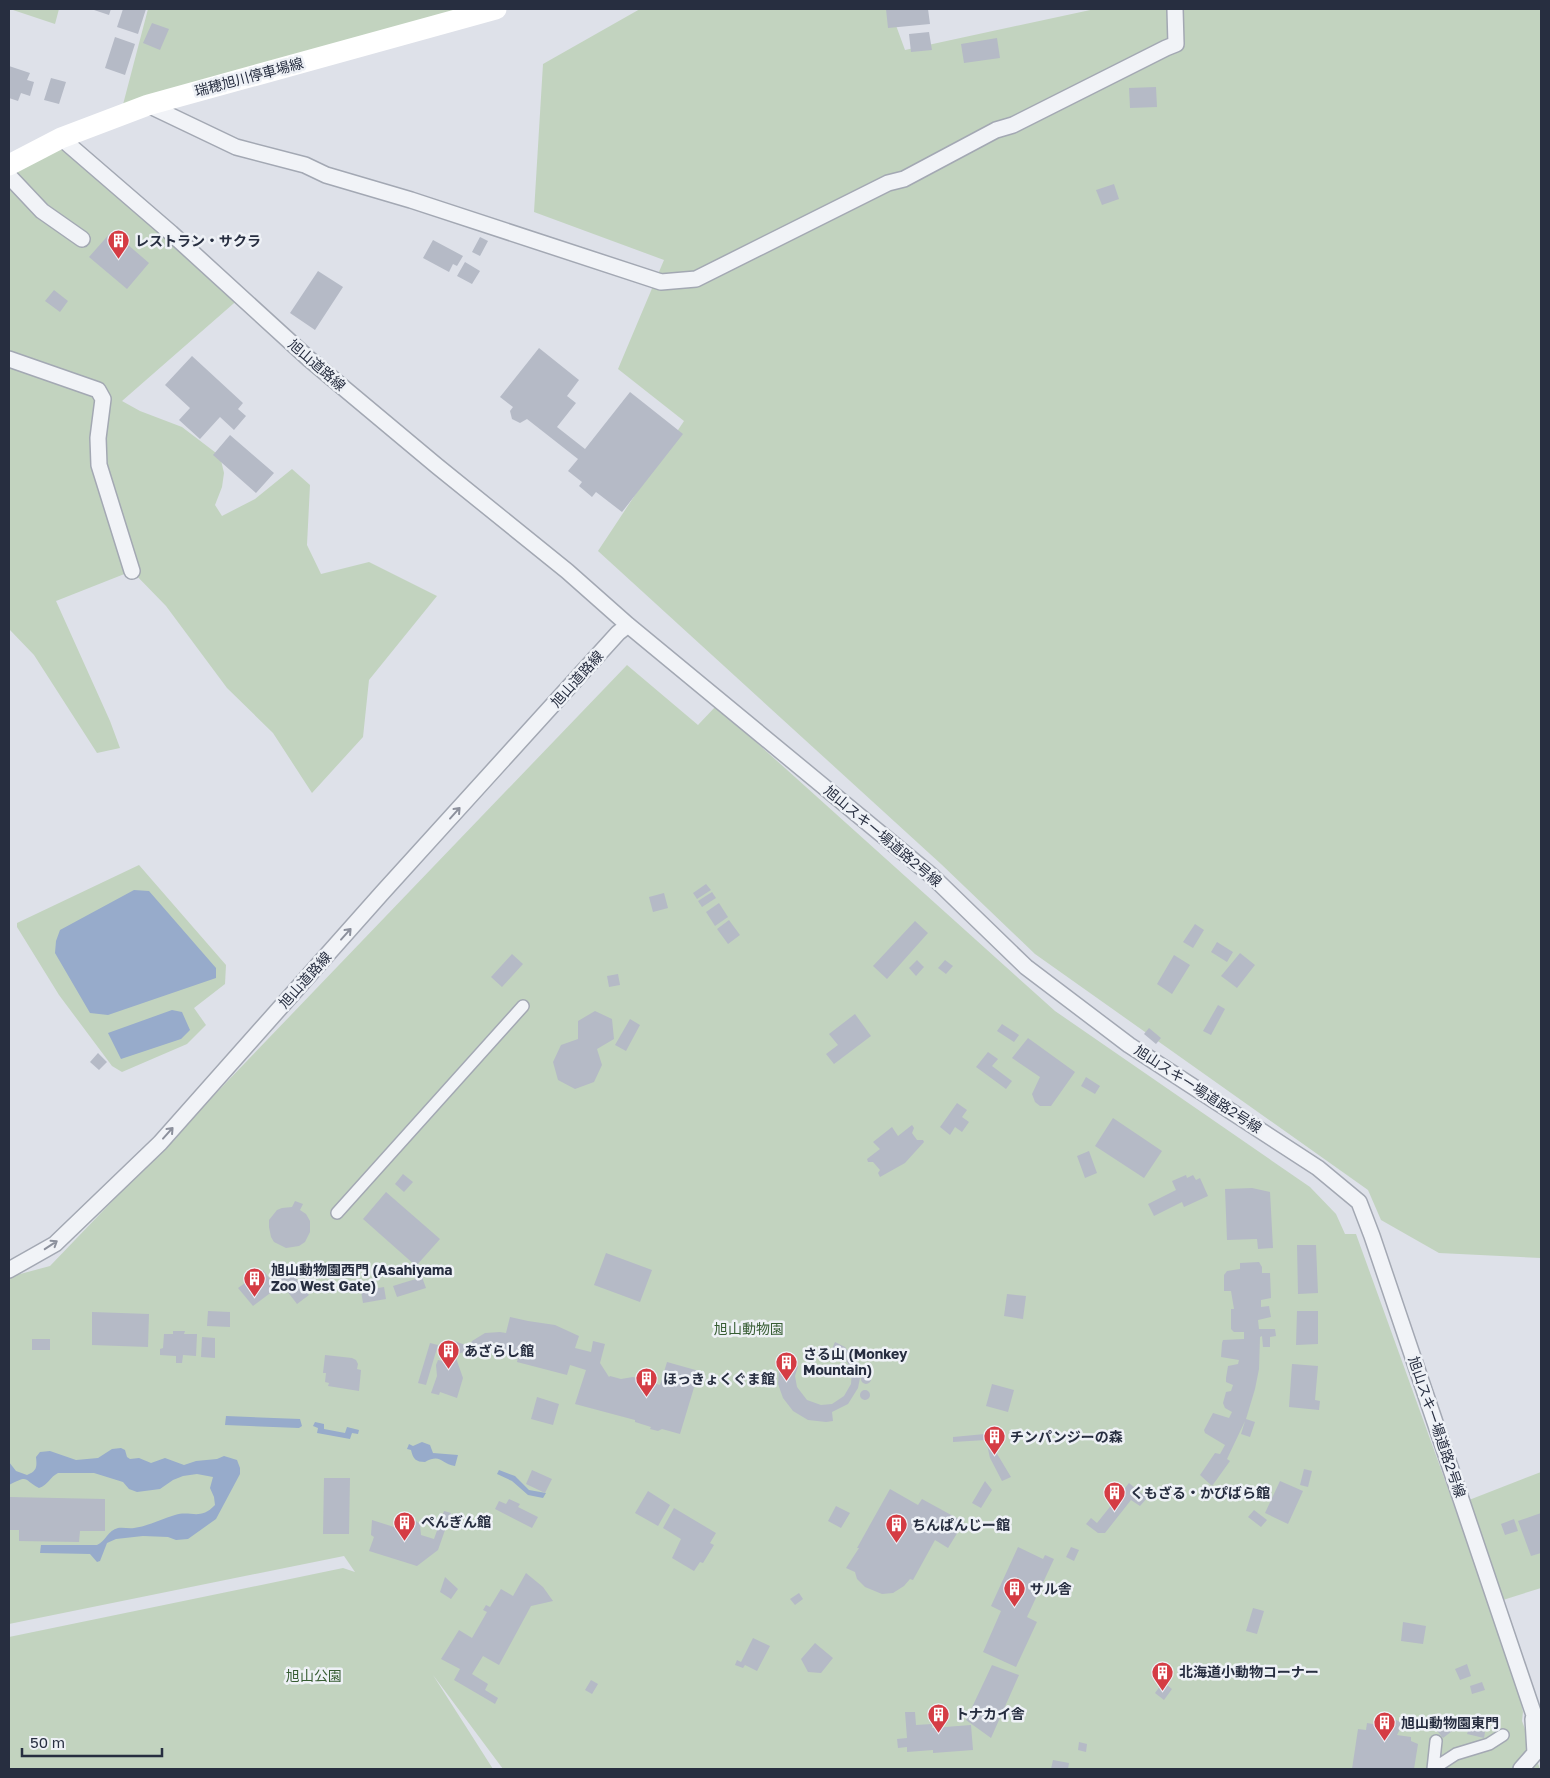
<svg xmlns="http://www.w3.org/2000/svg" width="1550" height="1778" font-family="'Golos Text','Noto Sans JP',sans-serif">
  <rect width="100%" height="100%" fill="#dee1e9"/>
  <path fill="#c2d3bf" d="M10 9H59L55 24Z
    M148 9H496L120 116Z
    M640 9H890L905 50 1095 9H1541V1258L1439 1253 1381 1220 1368 1190 1035 954 941 864 598 551 684 421 618 369 664 260 534 212 543 64Z
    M61 138 241 297 122 401 140 411 182 427 220 456 224 473 222 487 215 505 222 516 255 499 292 469 310 485 307 545 321 574 369 562 437 596 369 680 363 737 312 793 273 733 227 688 166 606 132 571 56 601 110 721 120 748 97 753 34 655 9 629V165Z
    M627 665 698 725 716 706 1055 1011 1310 1187 1336 1214 1345 1234H1356L1485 1591 1521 1703 1523 1712 1522 1721 1540 1769H503L433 1675 493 1769H9V1637L343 1568 355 1572 344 1556 9 1624V1277L50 1266Z
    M139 865 226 965 225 984 194 1008 206 1025 187 1044 122 1072 112 1066 59 995 17 927V923Z
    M1541 1472V1588L1503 1600 1469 1500Z"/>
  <path fill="#97abcb" d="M134 890 149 891 216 968V978L108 1015 90 1013 55 953 56 941 60 930Z
    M172 1010 182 1012 190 1030 181 1039 121 1059 108 1033Z
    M226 1416 300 1419 302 1426 299 1428 225 1425Z
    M315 1422 324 1424V1429L345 1433 347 1427 359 1430 358 1434 352 1433 350 1439 317 1433 318 1428 313 1426Z
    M422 1442 430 1445 433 1453 458 1455 455 1466C441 1464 441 1453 425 1462 416 1462 413 1459 411 1450L407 1449 409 1444 413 1446Z
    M121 1448 125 1450 127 1457 130 1459 139 1458 151 1463 165 1458 184 1465 196 1461 217 1459 224 1456 237 1460 240 1468V1474L216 1519 188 1539 176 1540 168 1537 143 1536 116 1539 107 1543 100 1561 97 1562 90 1554 40 1553 41 1545H97C106 1541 108 1530 118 1528 123 1527 129 1529 134 1528 148 1526 162 1519 175 1515 191 1510 200 1521 215 1505L214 1497 210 1488 213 1477 197 1474 183 1476 173 1480 160 1489 137 1492 129 1489 123 1482 94 1473H58C50 1477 48 1485 39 1488 23 1480 30 1474 9 1485V1462L16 1471 27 1475C37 1471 37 1467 36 1457L40 1452 50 1451 76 1460 98 1458 112 1449Z
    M499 1470 515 1476 529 1490 546 1493 543 1498 528 1495 512 1481 497 1474Z"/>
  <path fill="#b5bac6" d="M91 9H111L109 15Z
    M123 9H146L138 34 117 27Z
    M886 9H928L930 24 888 28Z
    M152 23 169 29 160 50 143 43Z
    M929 32 932 50 911 52 909 34Z
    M115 37 135 44 125 75 105 68Z
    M997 38 1000 58 964 63 961 44Z
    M9 66 30 73 27 80 34 82 30 96 21 93 18 101 9 98Z
    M51 78 66 82 59 104 44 100Z
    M1156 87 1157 107 1130 108 1129 88Z
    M1114 184 1119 199 1102 205 1096 190Z
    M112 231 149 263 127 289 89 257Z
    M480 237 488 241 480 256 472 252Z
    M433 240 463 256 457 266 453 264 449 272 423 258Z
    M465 262 480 271 472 284 457 276Z
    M318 271 343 287 315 330 290 313Z
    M54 290 68 301 60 312 45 301Z
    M539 348 579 380 567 396 576 403 557 427 585 449 630 392 683 434 622 512 596 492 592 497 579 486 582 482 568 471 578 459 527 419 520 423 512 419 510 411 513 407 500 397Z
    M192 356 243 403 238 409 246 416 234 430 220 417 200 439 179 420 190 408 165 385Z
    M230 435 274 473 256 493 213 455Z
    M706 884 711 890 697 899 693 893Z
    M712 892 716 898 702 907 698 901Z
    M664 893 668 908 653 912 649 897Z
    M719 903 728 917 715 926 706 912Z
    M729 920 740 935 728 944 717 929Z
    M915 921 928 933 887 979 873 966Z
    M1195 924 1204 930 1193 948 1183 942Z
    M1217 942 1233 952 1227 962 1211 952Z
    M1240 953 1255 965 1237 988 1221 976Z
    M512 954 523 964 502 987 491 977Z
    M1174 955 1190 965 1172 994 1157 984Z
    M917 960 924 967 916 976 909 968Z
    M945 960 953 966 946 974 938 968Z
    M618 974 620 985 609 987 607 976Z
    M1218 1005 1225 1009 1211 1035 1203 1031Z
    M595 1011 612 1019 614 1039 597 1049 602 1065 594 1082 575 1089 558 1080 553 1062 561 1045 578 1039V1021Z
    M855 1014 871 1036 834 1064 826 1054 838 1045 829 1034Z
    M630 1019 640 1025 626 1051 615 1045Z
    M1002 1024 1019 1035 1014 1042 997 1031Z
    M1149 1028 1161 1038 1156 1044 1144 1034Z
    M1028 1038 1075 1072 1051 1106H1040L1035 1102 1032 1094 1040 1077 1012 1058Z
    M988 1052 998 1059 992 1066 1012 1081 1006 1089 976 1067Z
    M98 1053 107 1062 99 1070 90 1062Z
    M1086 1077 1100 1086 1095 1094 1081 1086Z
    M957 1103 967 1110 962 1117 969 1122 962 1132 955 1127 950 1135 940 1127Z
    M1113 1118 1162 1151 1144 1178 1095 1146Z
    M912 1125 914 1128 912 1133 917 1140H923L924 1142 905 1163 880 1177 878 1173 880 1170 873 1162H868L867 1159 880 1149 873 1142 892 1127 898 1136Z
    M1089 1151 1097 1173 1085 1178 1077 1156Z
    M403 1174 413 1182 404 1192 395 1184Z
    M1186 1175 1187 1178 1193 1175 1196 1180 1200 1178 1208 1196 1184 1207 1182 1202 1154 1216 1148 1204 1176 1190 1172 1181Z
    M1252 1188 1270 1192 1273 1248 1258 1249 1257 1239 1227 1240 1225 1189Z
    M386 1192 440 1239 416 1266 363 1219Z
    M295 1201 303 1204 300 1210 306 1214 310 1221V1232L305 1242 299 1246 286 1248 274 1242 271 1237 269 1227V1220L277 1210 282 1208 292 1207Z
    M1297 1245H1316L1318 1293 1298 1294Z
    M606 1253 652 1270 640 1302 594 1285Z
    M1259 1262 1262 1267V1273H1270L1271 1298 1261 1300V1307L1269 1306 1271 1317 1258 1320 1259 1329H1275L1276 1336 1270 1337V1347H1263L1262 1336 1260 1337 1259 1369 1255 1389 1246 1419 1255 1422 1250 1437 1241 1434 1245 1421 1227 1459 1230 1461 1212 1486 1200 1475 1215 1453 1220 1454 1225 1445 1205 1433 1204 1430 1213 1413 1229 1418 1232 1412 1225 1408 1223 1403 1226 1392 1231 1391 1233 1385 1226 1382V1378L1228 1366 1238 1364 1239 1360 1221 1357 1222 1343 1223 1340 1244 1339V1332H1234L1231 1329V1309H1234L1231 1291H1224V1275L1227 1271 1240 1269V1263Z
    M289 1269 309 1295 297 1304 277 1278Z
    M263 1270 277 1288 253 1306 238 1288Z
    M422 1277 426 1288 397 1297 393 1286Z
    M384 1287 386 1299 363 1303 361 1291Z
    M1007 1294 1026 1296 1023 1319 1004 1316Z
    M208 1311 230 1312V1327L207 1326Z
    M1297 1311H1318V1344L1296 1345Z
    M92 1312 149 1314 148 1347 92 1345Z
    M510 1317 528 1321 555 1325 579 1336 575 1348 591 1352 593 1341 605 1344 600 1363 609 1377 610 1376 621 1379 633 1377 660 1385 667 1362 699 1371 680 1434 662 1429 658 1431 650 1429 651 1427 635 1422V1420L575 1404 586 1370 570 1365 567 1375 517 1362 519 1353 502 1349 503 1344 498 1343H489L480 1349 471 1346 470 1350 455 1355 463 1378 457 1398 440 1392 439 1395 431 1393 437 1376 436 1365 438 1360 447 1362 454 1341 469 1346 472 1341 485 1333 500 1332 506 1333Z
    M173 1331H185L184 1334H197L196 1356 183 1355 182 1363H176V1356L160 1355V1349L163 1348 164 1334H173Z
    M202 1337 215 1338V1358L201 1357Z
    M32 1339H50V1350H32Z
    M835 1342 845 1347 856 1361 860 1378 858 1388 848 1404 832 1412 833 1421 826 1422 808 1420 793 1411 783 1398 778 1384 779 1367 781 1361 798 1366 795 1376 797 1387 807 1400 821 1405 832 1404 844 1396 851 1384 852 1371 845 1358 832 1349Z
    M430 1343 438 1345 426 1385 418 1383Z
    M325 1355 352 1358 356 1360 358 1364 357 1369 361 1370 359 1391 328 1386 329 1383 325 1382 326 1373H323Z
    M1292 1364 1318 1366 1315 1400 1320 1401 1319 1410 1289 1407Z
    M861 1379a5 5 0 1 1 10 0a5 5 0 1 1-10 0Z
    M992 1384 1014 1390 1008 1412 986 1406Z
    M860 1395a5 5 0 1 1 10 0a5 5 0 1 1-10 0Z
    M537 1397 559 1404 553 1425 531 1419Z
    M985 1434H996V1452L1011 1477 1002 1481 990 1458 986 1440 953 1442V1437Z
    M1304 1469 1312 1471 1308 1487 1300 1485Z
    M532 1470 552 1479 545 1493 526 1484Z
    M324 1478H350L349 1534H323Z
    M985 1481 992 1490 981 1508 972 1503Z
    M1280 1481 1303 1491 1288 1524 1265 1513Z
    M1129 1483 1147 1498 1140 1506 1131 1500 1105 1533H1098L1086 1524 1091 1518 1097 1523Z
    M890 1489 918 1505 922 1499 964 1522 948 1548 935 1540 913 1580 910 1579 904 1586 893 1593 882 1594 865 1587 857 1579 855 1572 846 1568 859 1548H857Z
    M648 1491 670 1505 658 1526 635 1513Z
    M9 1497 105 1499V1531H80L79 1542 19 1541V1530H9Z
    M509 1499 520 1504 518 1507 538 1517 532 1528 495 1509 499 1501 506 1504Z
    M836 1506 850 1513 841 1528 828 1521Z
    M674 1508 716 1533 710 1543 714 1545 703 1563 700 1562 694 1571 672 1558 681 1539 663 1528Z
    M1254 1510 1267 1520 1261 1527 1248 1517Z
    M444 1511 451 1513 438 1550 417 1566 369 1551 374 1537 371 1535 372 1520 394 1527 403 1517 412 1518 420 1524 421 1535 434 1539Z
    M1541 1513V1553L1531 1556 1518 1521Z
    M1514 1519 1518 1531 1505 1535 1501 1524Z
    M1018 1547 1043 1559 1045 1555 1054 1559 1027 1617 1037 1622 1016 1667 983 1652 1001 1611 991 1606Z
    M1071 1547 1079 1550 1074 1561 1066 1557Z
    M526 1573 543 1587 553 1601 531 1606 499 1665 483 1656 472 1674 488 1684 485 1690 498 1698 495 1704 454 1680 460 1669 441 1659 459 1630 472 1638 487 1612 483 1610 486 1605 490 1607 501 1589 513 1596Z
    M445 1577 458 1589 451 1599 440 1592Z
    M799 1593 803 1599 795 1605 790 1599Z
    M1253 1608 1264 1611 1257 1634 1246 1631Z
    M1403 1622 1426 1626 1423 1644 1401 1641Z
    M753 1638 770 1646 757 1671 745 1665 743 1668 735 1665 737 1660 741 1662Z
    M815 1643 833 1658 821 1673 808 1672 801 1659Z
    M1467 1664 1471 1676 1460 1680 1455 1669Z
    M992 1665 1019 1675 991 1738 966 1720Z
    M591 1680 598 1684 592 1694 585 1690Z
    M1163 1682 1172 1689 1164 1700 1155 1693Z
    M1482 1682 1485 1690 1472 1694 1470 1686Z
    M905 1712H915L916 1725 932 1724V1728L971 1725 973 1750 933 1753V1750L907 1752V1747L898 1748 897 1739 907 1738Z
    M1389 1717 1403 1723 1397 1735 1411 1737V1741L1418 1744 1414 1769H1352L1358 1729 1366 1730 1367 1723 1384 1726Z
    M1447 1717 1456 1728 1443 1738 1434 1727Z
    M1469 1728 1485 1732 1484 1738 1467 1734Z
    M1079 1742 1087 1744 1086 1752 1078 1750Z
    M1053 1760 1069 1763 1068 1769H1051Z"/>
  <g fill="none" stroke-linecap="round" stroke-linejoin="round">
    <defs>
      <path id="pedestrian" d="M337 1213 523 1006
        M1433 1769 1456 1754 1489 1744 1503 1735
        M1433 1769 1436 1741"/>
      <path id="minor" d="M148 105 236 147 305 165 326 175 411 200 661 282 696 279 888 183 904 179 996 130 1013 125 1166 48 1176 44 1175 9
        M61 138 171 233 309 359 437 466 567 571 628 625 932 876 1026 967 1129 1045 1318 1168 1359 1202 1372 1236 1533 1712 1541 1731
        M9 176 42 211 82 239
        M9 359 98 390 103 399 98 438 99 465 132 571
        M9 1270 55 1244 160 1143 382 893 618 633 628 625
        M1521 1769 1535 1753 1533 1719"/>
    </defs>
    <use href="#pedestrian" stroke="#a3a8b3" stroke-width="14"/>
    <use href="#minor" stroke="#a3a8b3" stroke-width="18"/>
    <use href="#pedestrian" stroke="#f1f3f7" stroke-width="11"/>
    <use href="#minor" stroke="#f1f3f7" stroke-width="15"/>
    <path stroke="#fff" stroke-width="21" d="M9 165 61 138 148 105 496 9"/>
  </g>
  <defs><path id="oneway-shaft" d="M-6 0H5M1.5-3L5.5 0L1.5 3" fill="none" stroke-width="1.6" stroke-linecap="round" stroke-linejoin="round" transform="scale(1.25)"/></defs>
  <g stroke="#8c909c">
    <use href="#oneway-shaft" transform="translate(455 813) rotate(-48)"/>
    <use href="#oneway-shaft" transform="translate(346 934) rotate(-48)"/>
    <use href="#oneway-shaft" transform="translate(168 1133) rotate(-48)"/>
    <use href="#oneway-shaft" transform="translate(51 1245) rotate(-33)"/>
  </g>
  <defs>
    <symbol id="building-pin" viewBox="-11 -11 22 30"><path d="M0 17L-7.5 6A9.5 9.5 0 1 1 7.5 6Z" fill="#d53c44" stroke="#eef1f6"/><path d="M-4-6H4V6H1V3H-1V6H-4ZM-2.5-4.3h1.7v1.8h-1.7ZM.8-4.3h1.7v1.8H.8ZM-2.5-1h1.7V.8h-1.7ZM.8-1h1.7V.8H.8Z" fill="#fff"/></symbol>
  </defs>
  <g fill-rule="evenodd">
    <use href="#building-pin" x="106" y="228" width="25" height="34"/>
    <use href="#building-pin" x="242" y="1266" width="25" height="34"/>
    <use href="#building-pin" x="436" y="1338" width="25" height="34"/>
    <use href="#building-pin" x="774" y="1350" width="25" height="34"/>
    <use href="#building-pin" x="634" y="1366" width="25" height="34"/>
    <use href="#building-pin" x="982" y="1424" width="25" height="34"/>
    <use href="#building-pin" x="1102" y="1480" width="25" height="34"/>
    <use href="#building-pin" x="392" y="1510" width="25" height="34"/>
    <use href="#building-pin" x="884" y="1512" width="25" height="34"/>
    <use href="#building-pin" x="1002" y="1576" width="25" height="34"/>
    <use href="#building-pin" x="1150" y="1660" width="25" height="34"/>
    <use href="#building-pin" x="926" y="1702" width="25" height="34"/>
    <use href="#building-pin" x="1372" y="1710" width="25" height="34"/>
  </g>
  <g text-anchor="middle" stroke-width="5" stroke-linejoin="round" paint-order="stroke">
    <g font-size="14" fill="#272e40" stroke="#eef1f6">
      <text transform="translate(249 77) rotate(-15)" y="5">瑞穂旭川停車場線</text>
      <text transform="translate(317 365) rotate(41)" y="5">旭山道路線</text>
      <text transform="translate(577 679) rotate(-48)" y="5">旭山道路線</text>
      <text transform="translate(883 836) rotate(40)" y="5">旭山スキー場道路2号線</text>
      <text transform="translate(305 980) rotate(-48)" y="5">旭山道路線</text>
      <text transform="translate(1198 1089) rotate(33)" y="5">旭山スキー場道路2号線</text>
      <text transform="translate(1437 1427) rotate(71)" y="5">旭山スキー場道路2号線</text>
    </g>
    <g font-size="14" font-weight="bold" fill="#272e40" stroke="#eef1f6" text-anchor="start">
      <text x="135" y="246">レストラン・サクラ</text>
      <text x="271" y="1275">旭山動物園西門 (Asahiyama<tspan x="271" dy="16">Zoo West Gate)</tspan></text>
      <text x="464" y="1356">あざらし館</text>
      <text x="803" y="1359">さる山 (Monkey<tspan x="803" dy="16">Mountain)</tspan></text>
      <text x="663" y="1384">ほっきょくぐま館</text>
      <text x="1010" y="1442">チンパンジーの森</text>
      <text x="1130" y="1498">くもざる・かぴばら館</text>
      <text x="421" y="1527">ぺんぎん館</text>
      <text x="912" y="1530">ちんぱんじー館</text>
      <text x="1030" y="1594">サル舎</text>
      <text x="1179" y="1677">北海道小動物コーナー</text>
      <text x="955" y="1719">トナカイ舎</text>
      <text x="1401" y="1728">旭山動物園東門</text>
    </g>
    <g font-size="14" fill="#375d33" stroke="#eef1f6">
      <text x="749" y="1334">旭山動物園</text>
      <text x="314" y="1681">旭山公園</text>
    </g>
  </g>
  <rect width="1550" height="1778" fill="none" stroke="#272e40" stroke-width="20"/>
  <path d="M22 1748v8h140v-8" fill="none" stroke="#272e40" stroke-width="2.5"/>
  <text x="30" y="1748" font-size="15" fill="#272e40" stroke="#eef1f6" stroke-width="4" paint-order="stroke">50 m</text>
</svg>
